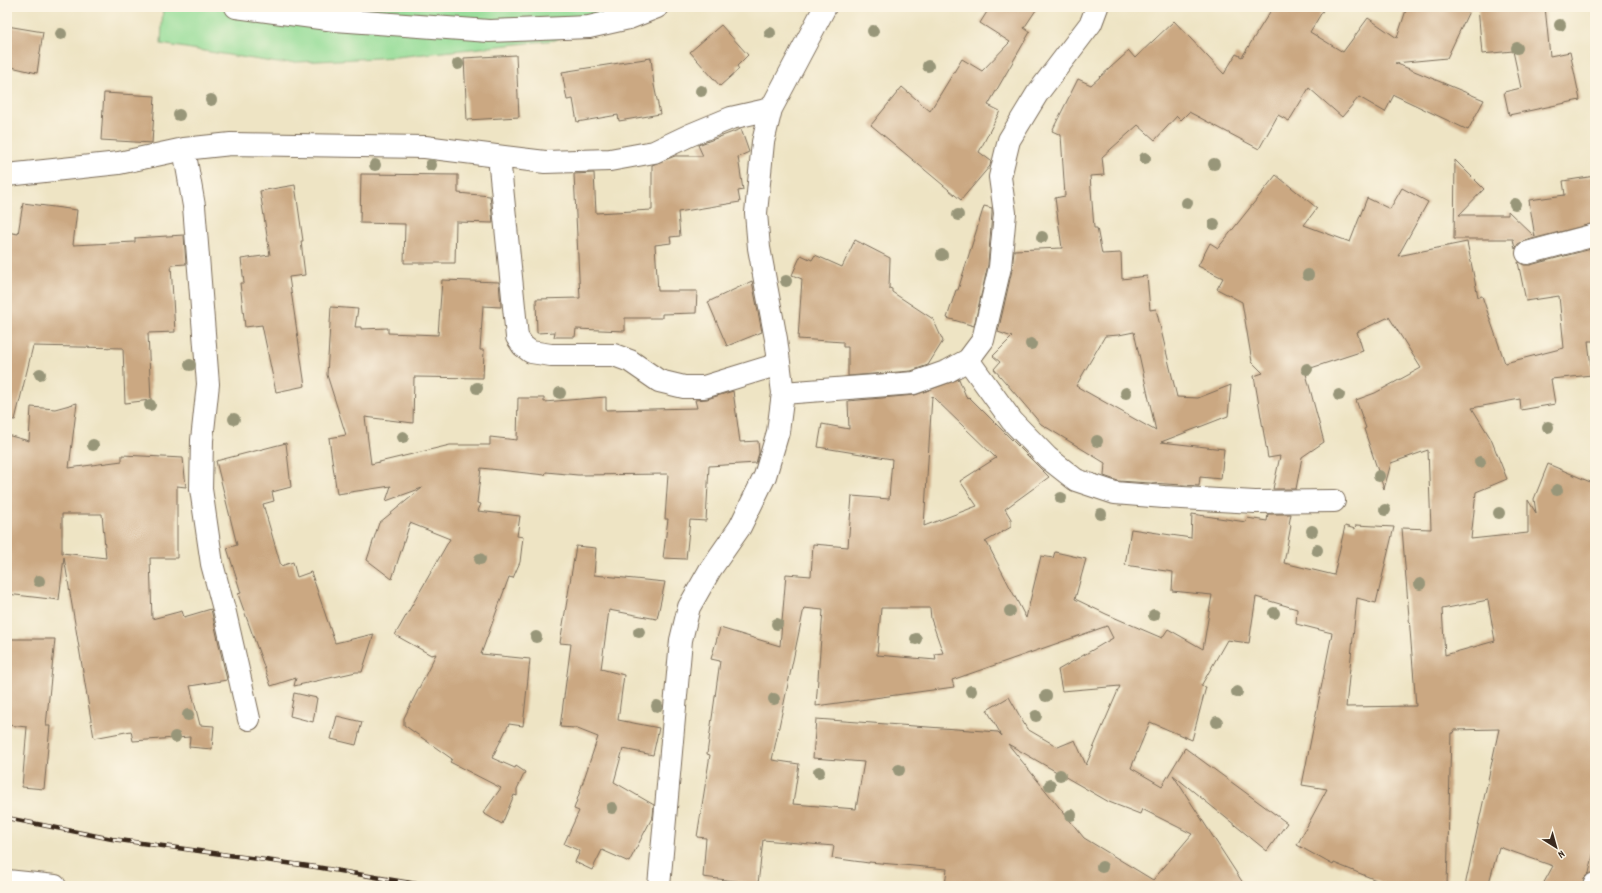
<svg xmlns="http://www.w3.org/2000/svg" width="1602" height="893" font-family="Dekko,sans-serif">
  <rect width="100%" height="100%" fill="#fcf5e5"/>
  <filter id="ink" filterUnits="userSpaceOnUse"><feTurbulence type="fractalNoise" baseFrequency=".025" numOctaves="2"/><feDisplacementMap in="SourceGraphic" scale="8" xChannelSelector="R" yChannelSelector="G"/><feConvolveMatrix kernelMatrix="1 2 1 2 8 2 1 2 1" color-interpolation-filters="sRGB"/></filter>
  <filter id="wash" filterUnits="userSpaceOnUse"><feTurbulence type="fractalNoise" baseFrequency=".012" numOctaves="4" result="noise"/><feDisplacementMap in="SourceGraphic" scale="16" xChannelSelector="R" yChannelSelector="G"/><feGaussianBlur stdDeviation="0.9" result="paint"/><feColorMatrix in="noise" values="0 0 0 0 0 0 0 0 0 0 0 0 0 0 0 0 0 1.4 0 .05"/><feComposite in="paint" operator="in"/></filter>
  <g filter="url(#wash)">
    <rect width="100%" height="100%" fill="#eee4c4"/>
    <path fill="#95dd98" stroke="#68845b" d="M163 7H622L555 40 396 57 278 63 161 44Z"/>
    <g id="blocks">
      <path fill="#cba882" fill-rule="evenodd" d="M990 7H1038L1024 28 1030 32 988 105 1000 111 979 152 991 161 990 166 961 200 871 125 902 87 930 111 962 59 982 71 1010 42 980 23Z
        M1273 7H1325L1310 32 1343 52 1368 18 1397 38 1407 7H1471L1447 58 1395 63 1484 100 1468 130 1394 95 1385 112 1359 97 1342 117 1309 88 1289 121 1278 115 1259 149 1189 112 1181 120 1177 116 1155 140 1138 125 1102 157 1104 175 1090 176 1094 228H1097L1102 254 1121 253 1122 279 1147 276 1150 310 1156 309 1177 397 1198 398 1231 385 1228 416 1161 442 1224 449 1221 479 1200 477 1199 486 1118 481 1104 476 1105 463 1041 424 994 369 1000 362 993 356 1012 337 998 332 1012 270 1014 250 1062 248 1055 198 1065 196 1061 135 1052 131 1078 79 1091 85 1129 51 1135 58 1174 21 1224 74 1236 54 1242 57ZM1134 332 1156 431 1076 386 1105 336 1119 335Z
        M1478 7H1545L1550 56 1570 52 1580 100 1509 115 1504 92 1521 88 1513 51 1482 54Z
        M721 25 748 55 737 66 739 69 720 86 690 52Z
        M7 26 43 32 37 73 7 66Z
        M516 55 519 117 467 120 464 58Z
        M651 58 654 85 660 114 619 121 618 115 577 122 573 99 567 100 562 72Z
        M104 93 155 96 152 143 101 140Z
        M741 129 749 152 738 157 743 190 738 191 740 202 678 212 680 236 670 237 671 243 655 245 658 291H697L696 313 662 314V318H625V331L576 329 575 337H554L555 332 537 333 536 299 580 298 574 174 594 173 596 213 652 210V165L675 156H703L698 145Z
        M1455 160 1484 189 1459 215H1508V211L1535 237 1529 200 1565 195 1563 181 1595 176V223L1524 241 1518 244 1515 249 1513 239H1454Z
        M361 174 458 175V193L490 196 493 223 456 222 455 263H404L405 224 360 223Z
        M1276 175 1317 208 1304 225 1350 242 1367 198 1390 209 1402 188 1428 202 1398 256 1467 242 1478 297 1482 296 1505 363 1564 348 1559 296 1526 301 1518 262 1524 265H1530L1595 248V341H1588L1592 375 1551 379 1555 404 1521 410 1520 399 1472 408 1491 439 1507 479 1476 492 1471 539 1528 533V500L1536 513 1534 499 1548 464 1595 484V847L1589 873 1584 878 1582 886H1542L1553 866 1499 847 1488 886H1465L1499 729 1453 730 1454 733H1451L1447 886H1391L1334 863 1333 865 1297 845 1327 789 1302 785 1332 633 1296 624 1297 609 1256 597 1249 643 1227 640 1201 686 1206 687 1192 740 1150 722 1131 768 1162 786 1185 748 1287 823 1267 851 1173 775 1245 886H1008L975 884V886H945L947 869 869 862V863L832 858 834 846 763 840 758 884 703 877 706 838 697 837 710 755 707 754 720 661 711 659 720 628 780 646 786 574 811 576 813 544 848 547 852 496 889 499 892 459 818 447 822 424 849 429 848 401 915 395 959 379 967 399 969 397 1049 477 1005 509 1011 519V527L985 542 987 543 1026 618 1041 556 1053 558 1055 552 1086 559 1075 599 1106 614 1162 638 1168 629 1203 649 1212 595 1172 591 1173 572 1125 565 1131 529 1191 538 1192 514 1246 522 1247 518 1267 521 1268 514H1291L1289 524 1291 525 1284 563 1334 575 1345 526 1355 529 1356 525 1394 527 1376 603 1357 598 1346 707 1416 706 1402 528 1431 529 1428 450 1391 463 1384 489 1364 429 1366 428 1356 400 1375 393 1421 368 1389 317 1357 332 1363 351 1305 370 1324 442 1302 457 1296 489H1273L1280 456 1268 458 1254 376 1263 373 1252 362 1242 302 1217 289 1223 278 1198 266 1210 243 1218 248ZM932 396 996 458 960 481 977 506 924 526ZM1488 600 1495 641 1445 655 1442 609ZM804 608 823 610 816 706 954 687 952 680 1107 626 1113 638 1058 670 1062 691 1120 686 1086 765 1075 740 1058 747 1027 729 1009 697 987 710 1002 736 998 732 816 719 813 758 864 762 856 809 793 804 799 764 772 760ZM881 608H930L931 619 943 653 935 654 936 660 877 655ZM1008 744 1109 802 1140 814 1142 809 1192 834 1153 880 1084 838Z
        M295 185 303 241H301L305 275 289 277 305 386 276 392 262 325 245 327 240 283H244L241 259 270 255 260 191Z
        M23 203 77 210 73 245 135 242V238L184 235 186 264 171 265 175 332 148 333 151 400 125 403 123 348 33 346 15 420 7 419V232L18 234Z
        M984 206 992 208V213L988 265 974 326 947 318 956 290H958Z
        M855 240 890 258 889 288 892 289V292L933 319 943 341 928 365 911 371 848 376V347H843V342L798 339 802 279 792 275 801 255 812 260 815 255 842 267Z
        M442 280 499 282 501 307 483 306 480 350H484L483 378 414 377 413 423 365 417 371 464 450 445H490V437L517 440 518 398H544V402L606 397V410L697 408 695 400 707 399 733 391 740 442 758 441 759 453 756 463 709 466 706 521 690 520 686 559 663 558 668 519H665L668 474 578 475 546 472 545 475 481 468 477 503 481 504 478 511 520 516 517 536 523 537 520 562 513 578 509 577 481 654 530 659 523 726 509 724 492 758 515 768 516 766 525 772 517 789V796L514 795 502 824 483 813 501 788 450 762 452 759 404 725V718L436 654 431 655 395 635 450 539 410 523 392 579 367 560 379 523 422 488 386 501 391 486 337 494 329 438 346 435 327 375 331 307 358 309 355 327H361V329L388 328V333L438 335Z
        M752 281 762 332 727 346 708 302Z
        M77 403 69 468 122 461V455L183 458 186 487 177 486V558H150L152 619 182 611 184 617 211 609 227 680 190 686 200 725 214 726 212 749 189 747 190 737 133 741 131 731 94 738 64 557 59 600 7 594V435L29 441 31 407 55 409ZM62 514H102L106 558 62 553Z
        M286 443 291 487 272 492 274 501 263 504 281 566 293 562 297 577 311 572 335 643 374 634 362 672H356L294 686 296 678 271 686 238 594 241 593 227 548 237 545 216 461Z
        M576 546 596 548 594 575 665 582 657 619 609 610 601 669 624 675 618 720 659 728 653 755 623 749 614 782 654 805 653 816 629 862 602 850 592 870 575 862 580 851 564 844 579 811 574 809 598 737 575 728 560 727 571 644 560 643Z
        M7 639H55L46 726H50L44 789 22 787 27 727 7 725Z
        M294 693 317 698 313 722 290 716Z
        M337 716 362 722 356 745 331 739Z"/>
    </g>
  </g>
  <g filter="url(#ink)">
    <use href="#blocks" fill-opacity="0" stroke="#7a6b58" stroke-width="1"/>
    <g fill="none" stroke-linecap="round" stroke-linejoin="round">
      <defs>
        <path id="minor" d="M236 7 335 20 489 31 589 27 629 18 657 7
          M184 149 194 206 208 384 202 440 201 489 212 564 225 613 249 719
          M499 157 517 337 523 346 531 352 551 355H614L630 361 659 381 684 387H704L779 364
          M7 175 119 163 184 149 231 144 425 147 545 162 610 160 654 152 690 135 731 118 771 109 825 7
          M1527 253 1595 235
          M968 360 1012 421 1048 458 1076 480 1115 493 1164 497 1255 502 1334 501
          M783 393 914 383 948 371 968 360 983 340 1000 267 1005 213 1000 177 1009 140 1037 94 1091 23 1097 7
          M7 881 55 886
          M659 886 681 640 689 607 710 570 740 527 765 476 778 432 783 393 776 339 759 248 756 213 763 142 771 109
          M1594 886 1595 884"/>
      </defs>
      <use href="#minor" stroke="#7a6b58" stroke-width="24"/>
      <use href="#minor" stroke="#fff" stroke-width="22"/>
      <defs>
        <path id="rail" d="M7 818 112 839 316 867 428 886"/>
      </defs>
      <use href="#rail" stroke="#3b2a1e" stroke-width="4.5"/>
      <use href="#rail" stroke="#fcf5e5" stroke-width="3" stroke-dasharray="9" stroke-linecap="butt"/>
    </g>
    <g fill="#989679">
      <circle cx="1560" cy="25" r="6"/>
      <circle cx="873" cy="31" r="6"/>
      <circle cx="770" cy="33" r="6"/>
      <circle cx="61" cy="34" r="6"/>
      <circle cx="1517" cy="48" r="6"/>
      <circle cx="458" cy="64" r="6"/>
      <circle cx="928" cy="66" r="6"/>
      <circle cx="701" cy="91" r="6"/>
      <circle cx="211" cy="100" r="6"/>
      <circle cx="179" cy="115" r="6"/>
      <circle cx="1145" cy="158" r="6"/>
      <circle cx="1214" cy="164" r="6"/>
      <circle cx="375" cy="165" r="6"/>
      <circle cx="431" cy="165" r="6"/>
      <circle cx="1187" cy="203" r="6"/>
      <circle cx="1515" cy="204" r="6"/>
      <circle cx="958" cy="215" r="6"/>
      <circle cx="1214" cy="224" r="6"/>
      <circle cx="1042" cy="237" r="6"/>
      <circle cx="942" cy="255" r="6"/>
      <circle cx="1308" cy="275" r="6"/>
      <circle cx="786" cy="281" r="6"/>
      <circle cx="1031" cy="344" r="6"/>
      <circle cx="190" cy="365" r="6"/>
      <circle cx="1307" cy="369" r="6"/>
      <circle cx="40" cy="374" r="6"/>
      <circle cx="477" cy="388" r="6"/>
      <circle cx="560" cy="393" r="6"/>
      <circle cx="1126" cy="393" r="6"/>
      <circle cx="1339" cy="395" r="6"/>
      <circle cx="150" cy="405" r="6"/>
      <circle cx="234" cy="419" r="6"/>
      <circle cx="1548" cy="427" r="6"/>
      <circle cx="403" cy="437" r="6"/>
      <circle cx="1097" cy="441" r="6"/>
      <circle cx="93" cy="445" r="6"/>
      <circle cx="1480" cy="462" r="6"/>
      <circle cx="1379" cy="476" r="6"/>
      <circle cx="1557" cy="490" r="6"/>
      <circle cx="1061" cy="498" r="6"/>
      <circle cx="1385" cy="510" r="6"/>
      <circle cx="1499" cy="513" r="6"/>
      <circle cx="1101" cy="514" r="6"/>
      <circle cx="1312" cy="531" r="6"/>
      <circle cx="1317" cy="550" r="6"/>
      <circle cx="480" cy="559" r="6"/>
      <circle cx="39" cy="581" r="6"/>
      <circle cx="1420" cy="584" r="6"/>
      <circle cx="1010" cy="611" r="6"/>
      <circle cx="1274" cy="613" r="6"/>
      <circle cx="1154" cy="615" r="6"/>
      <circle cx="777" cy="624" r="6"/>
      <circle cx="639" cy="632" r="6"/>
      <circle cx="536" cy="637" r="6"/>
      <circle cx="916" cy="639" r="6"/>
      <circle cx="971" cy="691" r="6"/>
      <circle cx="1237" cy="692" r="6"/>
      <circle cx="1046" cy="696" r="6"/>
      <circle cx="774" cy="699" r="6"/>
      <circle cx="657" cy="706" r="6"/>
      <circle cx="188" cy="715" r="6"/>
      <circle cx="1036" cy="716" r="6"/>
      <circle cx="1217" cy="722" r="6"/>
      <circle cx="175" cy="737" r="6"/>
      <circle cx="899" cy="770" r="6"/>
      <circle cx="819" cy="772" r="6"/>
      <circle cx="1060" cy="775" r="6"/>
      <circle cx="1050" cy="785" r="6"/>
      <circle cx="612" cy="808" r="6"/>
      <circle cx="1071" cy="815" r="6"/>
      <circle cx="1102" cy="867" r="6"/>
    </g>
  </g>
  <rect width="1602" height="893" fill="none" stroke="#fcf5e5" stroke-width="24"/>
  <g transform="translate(1556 847) rotate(143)" stroke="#fcf5e5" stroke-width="3" paint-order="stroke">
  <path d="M0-3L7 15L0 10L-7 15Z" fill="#3b2a1e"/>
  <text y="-6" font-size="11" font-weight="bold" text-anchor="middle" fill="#3b2a1e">N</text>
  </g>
</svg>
